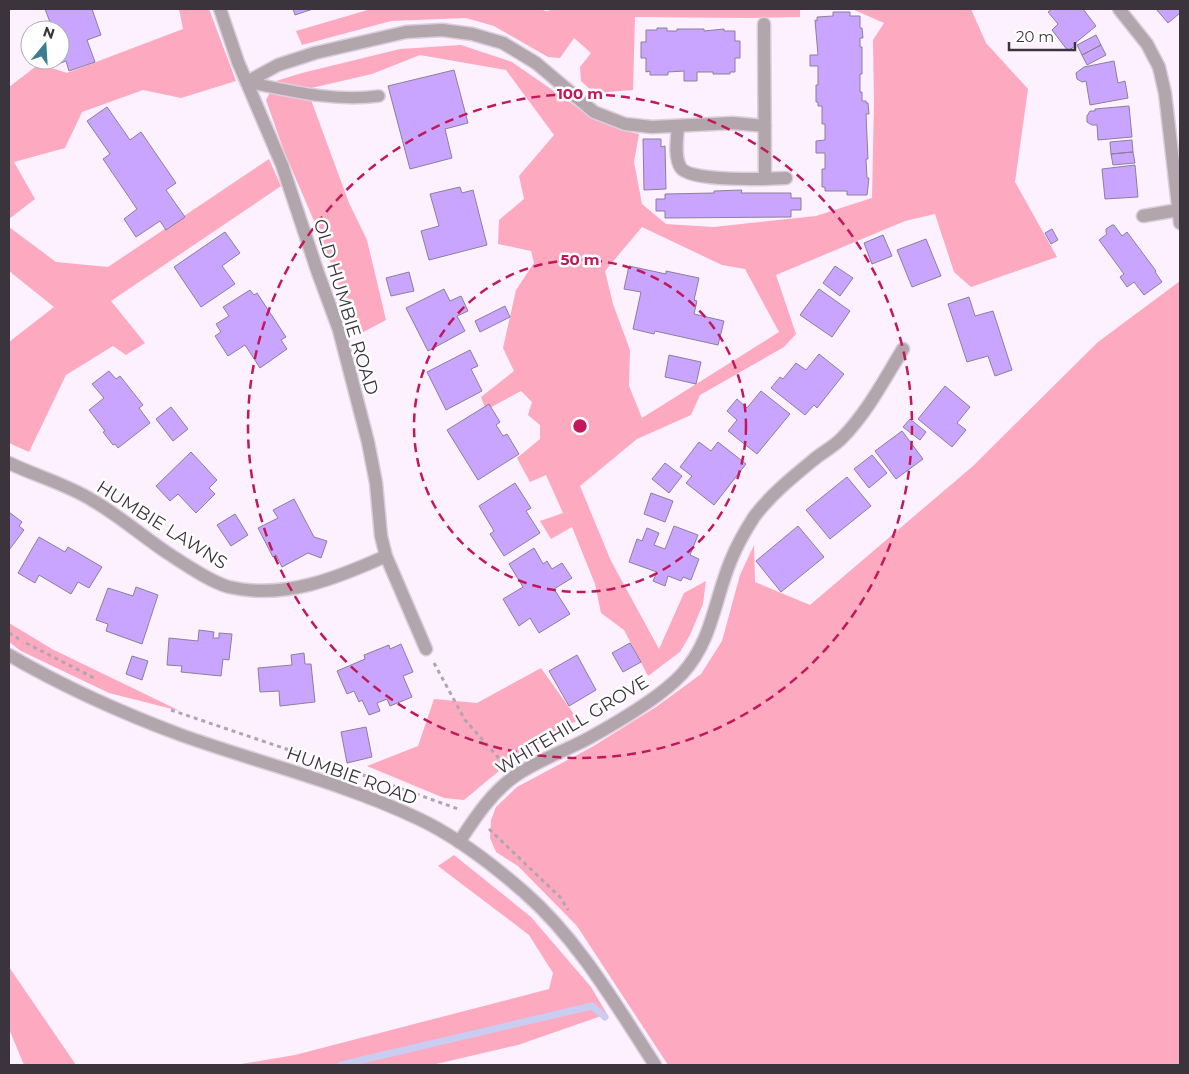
<svg xmlns="http://www.w3.org/2000/svg" width="1189" height="1074" font-family="Montserrat,sans-serif">
  <rect width="100%" height="100%" fill="#fdf0ff"/>
  <path fill="#fda9bf" fill-rule="evenodd" d="M179 9H209L236 81 181 98 143 90 82 112 65 148 14 162 35 199 9 219V87L39 64 67 73 183 29Z
    M371 9H540L546 11 556 9H800V17L752 18 635 17 633 90 594 93 581 81 580 67 591 53 574 38 560 58 548 57 494 26 466 18 391 21 302 45 296 31Z
    M852 9H971L986 43 1028 89 1015 182 1057 257 971 287 954 272 935 214 905 221 776 275 796 334 784 347 700 395 691 415 637 439 580 486 611 561 659 649 684 593 706 581 703 604 690 635 680 652 648 676 624 630 601 613 595 584 572 527 551 539 540 521 563 513 546 475 530 482 517 458 540 439V425L528 415 532 402 521 391 486 410 481 397 514 371 503 348 516 290 534 263 531 251 498 244 499 220 524 199 519 176 554 135 506 70 420 55 372 74 307 89 349 203 367 240 386 320 356 336 326 249 284 151 266 100 276 81 302 73 400 49 461 45 512 62 594 119 621 130 639 134 634 162 642 204 666 224 714 227 816 216 872 198 874 103 873 40 884 23ZM642 227 722 265 745 269 779 332 642 418 629 386 630 350 613 304 605 271Z
    M269 159 281 186 111 301 145 343 126 355 113 346 66 375 29 452 9 443V342L54 307 9 271V227L56 262 108 267Z
    M1180 281V1065H668L577 926 518 866 496 852 490 838 491 820 496 807 517 787 592 747 656 707 701 674 722 641 740 575 754 545 755 582 810 605 973 466 1098 342Z
    M9 623 52 649 180 711 109 693 21 651 9 642Z
    M541 668 578 720 517 756 464 800 444 798 367 766 418 746 434 699 477 703Z
    M454 855 531 917 591 987 607 1014 518 1045 432 1065H236L295 1055 549 989 553 973 529 935 438 866Z
    M9 967 76 1065H24L9 1029Z"/>
  <g fill="none" stroke-linecap="round" stroke-linejoin="round">
    <path stroke="#cacdf2" stroke-width="7" d="M341 1065 592 1006 605 1017"/>
  </g>
  <path fill="#c9a5ff" stroke="#8a809a" d="M45 9H92L101 35 87 40 95 62 69 71 66 61 51 67 48 60H60V30H53Z
    M293 9H313L295 15Z
    M1052 9H1083L1096 26 1074 44 1075 46 1068 51 1052 30 1058 24 1048 12Z
    M1156 9H1180V13L1168 23Z
    M833 12H850V16H860V28H862L863 38H860V47H862V74H860V92H862V101H866V103H868L869 114H866L868 159H866L867 178H869L867 195H847V191H825V187H822V169H825V153H816V141L825 140V124H822V106H818V102H816V85H818V66H810V55H818L815 20 817 21V17L833 16Z
    M657 28H667V31H677V29H704V31L724 29V31H735V41H740V58H735V72H730V74H713V72H697V81H684V71L668 72V75H650V71L646 72V58H641V42H646V30H657Z
    M1096 35 1101 45 1082 55 1077 45Z
    M1101 45 1106 55 1087 65 1082 55Z
    M1114 61 1118 83 1125 81 1128 98 1090 105 1086 81 1082 82 1077 79 1076 73 1084 67Z
    M454 70 468 123 445 129 452 158 410 169 388 86Z
    M1129 106 1132 137 1098 140 1097 125H1092L1087 122V116L1090 111H1095V109Z
    M107 107 130 140 141 132 176 183 166 190 185 217 166 230 160 221 136 237 124 219 137 209 103 159 110 154 87 121Z
    M643 139H661V147L665 146 666 189 644 190Z
    M1132 140 1133 152 1111 154 1110 142Z
    M1133 152 1135 163 1113 165 1111 154Z
    M1135 165 1138 197 1105 199 1102 169Z
    M460 187 462 193 473 190 487 245 429 260 421 231 439 226 430 194Z
    M742 190 741 193H791V198H801V210H791V217L665 218V211H656V199H665V194L714 193V191Z
    M1112 225H1114L1122 236 1127 232 1156 271 1155 272 1162 282 1144 295 1134 282 1127 287 1120 277 1124 274 1099 240 1107 234 1106 232V229Z
    M1052 229 1058 240 1051 244 1045 233Z
    M225 232 240 253 222 266 235 284 201 307 174 267Z
    M883 235 892 256 872 264 864 243Z
    M926 239 941 276 912 287 897 250Z
    M629 266 666 274V271L699 278 694 300 697 301 694 314 724 321 718 345 655 331 654 334 633 329 641 292 624 289Z
    M835 266 853 278 840 296 823 283Z
    M409 272 414 291 391 296 386 278Z
    M444 289 450 301 461 296 468 311 457 316 465 331 428 351 406 308Z
    M819 289 850 311 832 337 800 315Z
    M250 290 254 295 257 293 286 337 281 340 287 349 260 368 245 345 228 356 215 336 221 332 216 324 229 316 223 307Z
    M969 297 975 316 993 311 1012 370 995 376 988 356 967 362 948 304Z
    M505 306 510 317 480 332 475 321Z
    M470 350 478 366 471 369 482 391 446 410 427 372Z
    M819 354 844 374 817 408 814 405 805 415 771 388 780 377 783 379 796 363 806 370Z
    M669 355 701 362 696 384 665 377Z
    M109 371 116 379 120 376 143 405 139 408 150 423 118 448 115 444 113 445 103 432 105 431 89 410 104 398 92 384Z
    M945 386 970 407 957 423 966 430 952 447 918 419Z
    M761 391 790 414 757 454 728 431 737 420 727 411 737 399 747 408Z
    M489 404 500 422 496 425 503 436 507 434 519 454 478 480 447 430Z
    M171 407 188 429 173 441 156 419Z
    M910 419 926 432 920 440 903 427Z
    M902 431 923 459 896 479 875 451Z
    M699 442 711 451 718 442 746 464 714 505 686 483 692 476 680 467Z
    M191 452 217 480 209 488 215 494 196 513 178 494 170 501 156 486Z
    M872 455 887 473 869 488 854 469Z
    M665 463 682 476 669 493 652 479Z
    M847 477 871 506 830 539 806 510Z
    M515 483 531 508 526 511 540 533 504 556 490 534 494 531 479 506Z
    M651 493 673 501 665 522 644 514Z
    M294 499 314 537 327 541 321 558 308 553 282 567 276 555 273 557 258 528 278 518 273 510Z
    M9 512 22 522 19 526 24 530 9 550Z
    M235 514 248 535 231 546 217 525Z
    M674 526 698 535 690 555 699 559 691 580 683 577 681 581 668 576 665 586 653 581 657 572 629 562 637 539 642 541 647 528 659 533 654 545 665 549Z
    M798 526 824 557 781 592 756 561Z
    M39 537 65 552 68 547 102 567 89 588 78 582 71 594 39 575 35 583 18 573Z
    M534 548 543 564 547 561 552 569 562 563 572 578 554 589 570 614 539 633 530 618 519 626 503 599 523 587 509 564Z
    M136 587 158 595 142 644 106 631 108 624 96 620 108 588 133 596Z
    M199 630 214 632 213 638H219V633L232 634 229 660 223 659 221 676 181 672 182 666 167 665 169 638 198 641Z
    M630 643 641 662 623 672 612 653Z
    M401 644 413 672 403 676 412 697 390 706 387 699 377 703 380 711 369 715 362 700 359 702 354 691 347 694 337 671 365 659 364 655 389 645 390 649Z
    M304 653 305 664H311L315 702 280 706 279 691 260 692 258 668 292 665 291 655Z
    M577 655 596 690 569 706 549 671Z
    M132 656 148 661 142 680 126 674Z
    M366 727 372 757 347 763 341 732Z"/>
  <g fill="none" stroke-linecap="round" stroke-linejoin="round">
    <defs>
      <path id="service" d="M247 82C291 91 334 102 379 96"/>
      <path id="minor" d="M220 9 238 62 282 165 318 273 339 330 368 442 376 483 381 536 386 556 426 649
        M1119 9 1147 44 1159 67 1165 93 1180 223
        M764 24 765 179
        M247 82 278 65 315 53 406 32 442 30 472 34 503 43 536 63 594 112 625 124 652 127 733 123 765 126
        M678 126C677 139 674 158 681 168 690 182 769 179 786 178
        M1143 216 1178 210
        M9 463C36 476 66 484 92 500 118 515 141 535 166 552 183 563 210 582 229 587 284 600 337 578 386 556
        M459 842C475 818 491 793 515 776 538 760 565 751 589 738 618 722 660 698 682 674 713 640 714 600 731 560 737 545 745 531 754 517 771 494 795 475 817 457 825 451 834 446 841 439 867 413 884 380 903 349"/>
      <path id="tertiary" d="M9 655C64 687 122 713 181 735 259 763 341 782 417 818 456 836 492 864 524 892 578 939 616 1005 655 1065"/>
    </defs>
    <use href="#service" stroke="#dacedc" stroke-width="14"/>
    <use href="#minor" stroke="#dacedc" stroke-width="15"/>
    <use href="#tertiary" stroke="#dacedc" stroke-width="15"/>
    <path stroke="#b0a5b2" stroke-width="3" stroke-dasharray="4 4" stroke-linecap="butt" d="M9 633 19 639
      M26 643 96 679
      M434 663 465 720 504 764
      M171 710 298 753
      M363 775 461 810
      M489 829 561 898 568 910"/>
    <use href="#service" stroke="#b2a5ac" stroke-width="11"/>
    <use href="#minor" stroke="#b2a5ac" stroke-width="12"/>
    <use href="#tertiary" stroke="#b2a5ac" stroke-width="12"/>
  </g>
  <g fill="none" stroke="#c2185b" stroke-width="2.5" stroke-dasharray="9 6">
    <circle cx="580" cy="426" r="166"/>
    <circle cx="580" cy="426" r="332"/>
  </g>
  <g text-anchor="middle" stroke-width="5" stroke-linejoin="round" paint-order="stroke">
    <g font-size="18" fill="#3c343d" stroke="#fff">
      <text transform="translate(346 307) rotate(73)" y="6">OLD HUMBIE ROAD</text>
      <text transform="translate(162 525) rotate(32)" y="6">HUMBIE LAWNS</text>
      <text transform="translate(572 725) rotate(-31)" y="6">WHITEHILL GROVE</text>
      <text transform="translate(352 776) rotate(20)" y="6">HUMBIE ROAD</text>
    </g>
  </g>
  <circle cx="580" cy="426" r="8" fill="#c2185b" stroke="#fff" stroke-width="2.5"/>
  <g font-size="15" text-anchor="middle" font-weight="bold" fill="#c2185b" stroke="#fff" stroke-width="5" stroke-linejoin="round" paint-order="stroke">
    <text x="580" y="99">100 m</text>
    <text x="580" y="265">50 m</text>
  </g>
  <rect width="1189" height="1074" fill="none" stroke="#3c343d" stroke-width="20"/>
  <g transform="translate(45 45) rotate(18)"><circle r="24" fill="#ffffff" stroke="#b1aeb1"/>
  <path d="M0-4L9 19L0 12L-9 19Z" fill="#3d7d90"/>
  <text y="-8" font-size="14" font-weight="bold" text-anchor="middle" fill="#3c343d">N</text>
  </g>
  <path d="M1009 42v8h66v-8" fill="none" stroke="#3c343d" stroke-width="2.5"/>
  <text x="1016" y="42" font-size="15" fill="#3c343d" stroke="#ffffff" stroke-width="4" paint-order="stroke">20 m</text>
</svg>
